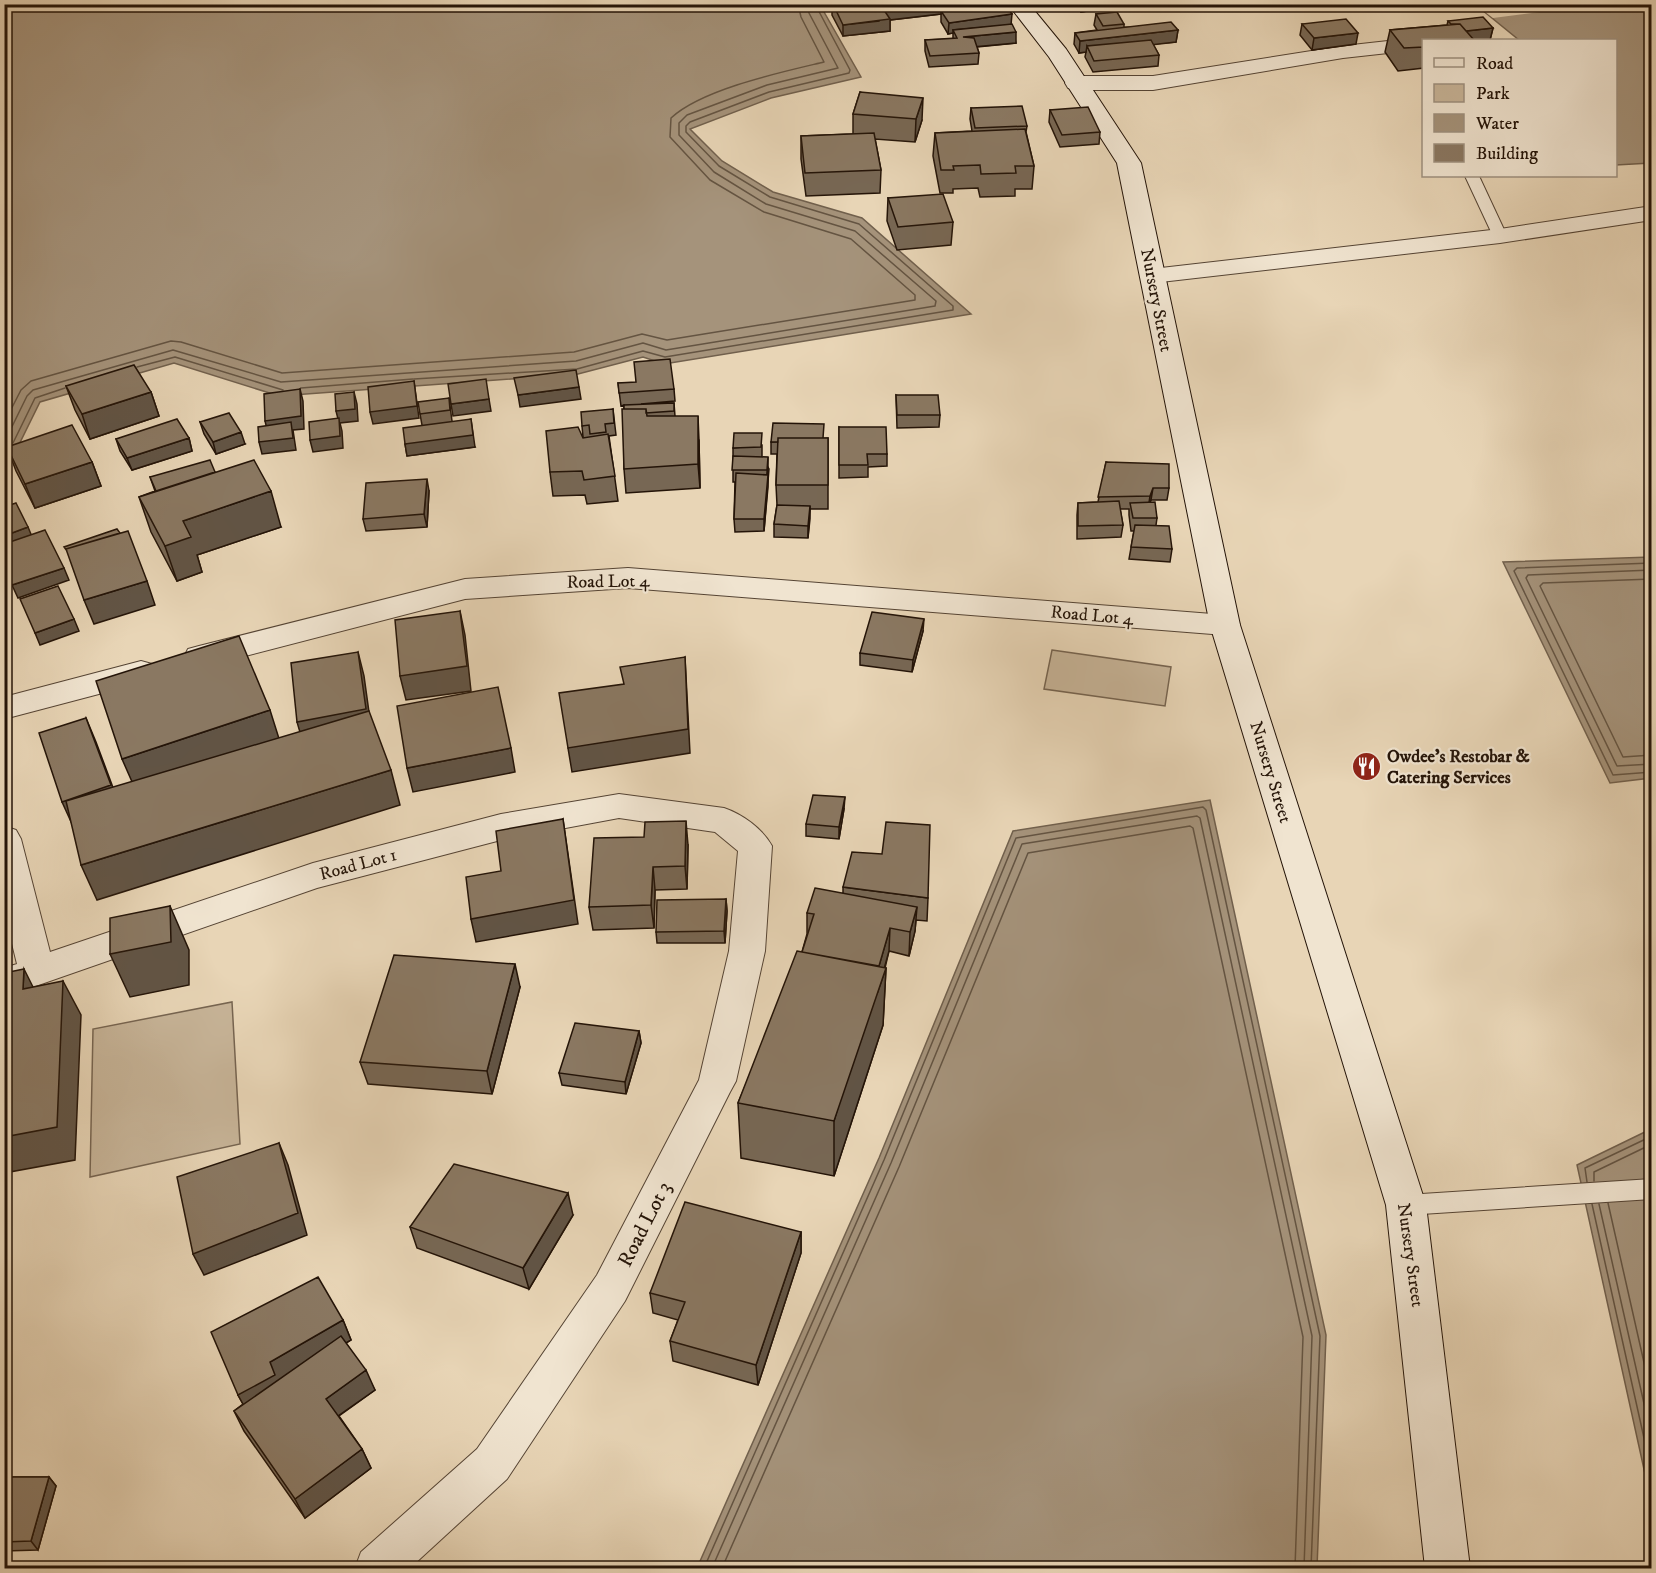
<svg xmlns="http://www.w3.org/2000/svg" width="1656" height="1573" font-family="'IM FELL DW Pica',serif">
  <rect width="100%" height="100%" fill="#e8d5b6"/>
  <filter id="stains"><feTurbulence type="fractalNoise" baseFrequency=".00333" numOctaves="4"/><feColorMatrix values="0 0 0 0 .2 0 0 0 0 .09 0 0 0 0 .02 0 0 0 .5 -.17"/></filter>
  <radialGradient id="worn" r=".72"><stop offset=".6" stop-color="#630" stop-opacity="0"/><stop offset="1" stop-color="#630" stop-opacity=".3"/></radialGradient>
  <path fill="#c7b498" stroke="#766450" stroke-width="1.5" d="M1052 650 1171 667 1165 706 1044 689Z
    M232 1002 240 1144 90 1177 93 1029Z"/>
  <path fill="#a5937b" stroke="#71604d" stroke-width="1.5" d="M5 5H820L861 77 771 98 690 129 722 161 773 192 862 218 971 314 664 364 643 357 578 374 279 396 174 363 40 402 5 473Z
    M1476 5H1651V163L1616 165V40H1519Z
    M1651 557V778L1610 783 1503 562Z
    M1210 800 1326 1335 1317 1568H697L879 1158 1013 831Z
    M1651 1129V1501L1577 1165Z"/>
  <path fill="#e8d5b6" d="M1476 5H1595L1493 18Z"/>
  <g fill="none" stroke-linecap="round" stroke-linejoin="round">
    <path stroke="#645442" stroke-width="1.5" d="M137 367 175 357 283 390
      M414 379 577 369 643 351 665 357 953 310V306L859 224 770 197 719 166 686 132V126L690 122 769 92 849 73 850 70 815 4
      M301 388 413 379
      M4 423 21 390 31 381 171 341 181 342 282 373 574 352 642 334 667 340 915 300V295L851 239 764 212 710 180 670 137 671 118C702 89 782 72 824 62L801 17 798 4
      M4 443 27 396 33 390 173 350 281 382 576 361 643 343 666 350 935 306 936 301 855 231 766 204 714 172 679 135V123L687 115 767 85 838 68 809 13 807 4
      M13 443 35 398 65 388
      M1652 563 1517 568 1514 571 1613 775 1652 772
      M1652 570 1528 575 1526 578 1617 766 1652 764
      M1652 579 1543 583 1540 586 1623 757 1652 755
      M1594 1181V1172L1652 1144
      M1587 1182 1585 1168 1652 1136
      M1608 1203 1652 1398
      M1592 1204 1652 1474
      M1599 1204 1652 1439
      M704 1568 884 1160 1016 838 1203 807 1206 810 1320 1336 1311 1568
      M712 1568 891 1163 1022 844 1197 816 1200 818 1312 1336 1304 1568
      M722 1568 899 1167 1028 853 1190 826 1193 828 1303 1337 1295 1568"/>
    <defs>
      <path id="service" d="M1465 176H1479L1507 236 1505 239 1500 240 1493 236Z
        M1652 1179V1199L1406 1215 1398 1212 1394 1205 1398 1198 1406 1195Z"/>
      <path id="minor" d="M1424 37 1433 40H1424V49L1343 58 1153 90H1076L1068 88 1065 83 1068 78 1076 76H1153L1343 46Z
        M1652 206V220L1500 243 1152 283 1143 281 1140 276 1143 271 1152 269 1500 229Z
        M628 568 1225 615 1236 618 1240 625 1236 632 1225 635 628 588 465 599 199 668 188 665 184 657 188 649 199 646 465 579Z
        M141 661 152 664 157 672 152 680 4 719V697Z
        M619 794 724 808C742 814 763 829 772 846L765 951 736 1081 730 1092 625 1301 507 1479 410 1568H355L361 1552 477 1449 597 1275 699 1080 729 951 738 851 715 832 619 818 501 840 317 888 4 997V968L17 964 4 911V826L16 830 21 839 50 952 313 863 501 814Z"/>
      <path id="secondary" d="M1008 4H1029L1066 49 1141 163 1240 625 1426 1205 1470 1568H1425L1386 1205 1210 625 1117 163 1049 57Z"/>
    </defs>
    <use href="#service" stroke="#554434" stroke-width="2"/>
    <use href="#minor" stroke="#554434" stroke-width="2"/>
    <use href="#secondary" stroke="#241408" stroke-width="2"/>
    <use href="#service" fill="#f0e4d0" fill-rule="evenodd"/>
    <use href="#minor" fill="#f0e4d0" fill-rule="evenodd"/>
    <use href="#secondary" fill="#f0e4d0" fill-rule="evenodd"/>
  </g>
  <path fill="#776754" stroke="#241408" stroke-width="1.5" d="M832 4 872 11H873L870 4H947L946 10 1011 24 1016 43 977 47 979 53 978 64 929 67 925 51V40L953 39V33L948 34 941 22V14L890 20V31L843 36 832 15Z
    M1074 4H1120V6L1081 12Z
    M1096 14 1124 24V27L1178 30 1176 42 1153 44 1159 55 1158 66 1093 72 1085 57 1086 52 1079 53 1074 44 1075 33 1097 30 1094 25Z
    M1448 21 1493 28 1490 40H1424V68L1398 71 1385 52 1390 30 1447 25Z
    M1302 24 1356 44 1312 50 1300 35Z
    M860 92 922 120 915 142 875 139 881 170 880 193 806 196 801 159V136L853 134V114Z
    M971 108 1027 126 1026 132 1034 166 1032 189H1015V196L980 197 978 188 953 189V193H940L933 156 935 133 972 131 970 119Z
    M1050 110 1100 132 1099 144 1060 147 1049 122Z
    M888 198 953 222 951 245 897 250 887 221Z
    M618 383 674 389 675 401 641 404 674 403 675 416 699 440 700 488 626 493 624 469V405L621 406Z
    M66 386 151 392 159 416 90 439 75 410Z
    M896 395 940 415 939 427 897 428Z
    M449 398 452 421 475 447 407 456 405 444 422 425 420 414Z
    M613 409 616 435 609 436 618 501 587 504 585 495 553 496 550 472 583 437 582 426Z
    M200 422 245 444 216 454 204 434Z
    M839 427 887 454V466L868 467V477L839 478Z
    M189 438 192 451 132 470 120 451 116 439Z
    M828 438V509H810L808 538 774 537V524L777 505 776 485 777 454H771V442Z
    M762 445V457L769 469 764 531 735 532 734 519 735 482H733V448Z
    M7 447 92 462 101 486 35 508 16 471Z
    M1106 462 1169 488 1167 500H1151L1150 502 1157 518 1156 525 1172 549 1170 562 1129 559 1134 531H1131L1129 515V509H1120L1123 525 1121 537 1077 539V515L1078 503 1098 502Z
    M215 472 281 527 197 555 202 572 177 581 151 532 139 497 155 491 150 477Z
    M429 491 427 527 366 531 363 519Z
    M923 631 912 672 860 665V653Z
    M844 809 839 839 806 836V824Z
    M688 845 687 889 655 890 654 928 593 930 589 907Z
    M843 887 928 898 927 921 916 920 915 931 909 956 889 951 885 968H886L883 1025 834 1176 741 1158 738 1103 802 952 807 934V913L843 893Z
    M726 899 727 911 725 943H657L656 932Z
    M520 987 492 1094 368 1084 360 1062Z
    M639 1031 641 1043 626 1094 562 1085 559 1073Z
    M573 1215 529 1289 417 1248 410 1227Z
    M801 1232V1253L758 1385 673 1361 670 1341 678 1320 653 1313 650 1293Z
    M343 1320 351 1340 346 1343 375 1390 339 1416 362 1449 371 1468 305 1518 244 1431 234 1411 243 1404 238 1395Z
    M4 1477H49L56 1486 38 1550 4 1551Z"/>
  <path fill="#615445" stroke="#241408" stroke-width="1.5" d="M880 4H947L946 13 941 11V14L890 20V31L843 36V25L879 21Z
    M1082 4H1120V6L1081 12Z
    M1012 14 1011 25 953 30V33L948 34 949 23Z
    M1493 28 1490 40H1456L1458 32Z
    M1178 30 1176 42 1090 52 1087 46 1086 52 1079 53 1080 41Z
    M1016 32V43L962 48 963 37Z
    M1358 33 1356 44 1312 50 1314 38Z
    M923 98 922 120 915 142 916 119Z
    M414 381 419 418 373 424 370 412Z
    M579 387 581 399 520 407 518 395Z
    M300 389 303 401 304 429 293 430 296 450 262 454 259 442 268 433 265 421Z
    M151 392 159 416 90 439 82 414Z
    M354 392 357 404 358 421 340 423 342 431 343 448 313 452 310 440 339 423 336 411Z
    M489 399 491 411 453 416 451 404Z
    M698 416 699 440 700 488 698 464Z
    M471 419 475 447 407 456 405 444Z
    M241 432 245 444 216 454 213 442Z
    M189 438 192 451 132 470 127 458Z
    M768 457V487L764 531V519Z
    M92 462 101 486 35 508 25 484Z
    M427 479 429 491 427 527 424 514Z
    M1153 488 1151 500 1148 509 1150 496Z
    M271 491 281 527 197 555 202 572 177 581 165 546 183 521Z
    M810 506V519L808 538V526Z
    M28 527 33 539 4 550V536Z
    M64 568 69 580 18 598 12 585Z
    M147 581 155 605 94 624 84 600Z
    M4 602 10 623 4 624Z
    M460 611 465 635 471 691 406 700 400 676Z
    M74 619 79 631 40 645 35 633Z
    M924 619 923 631 912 672 913 660Z
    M358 652 364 676 372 734 304 746 297 722Z
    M685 657 690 753 572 772 568 748Z
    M270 710 281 745 137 793 122 759Z
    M86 718 96 742 121 809 73 826 62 802Z
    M511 748 515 772 413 792 407 768Z
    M391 770 400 805 97 900 81 865Z
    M845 797 844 809 839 839V827Z
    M563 819 578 924 476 942 471 919Z
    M686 821 688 845 687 889 685 866Z
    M653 867 655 890 654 928 651 905Z
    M726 899 727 911 725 943 724 931Z
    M170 906 189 950V985L130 997 110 954Z
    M917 907 915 931 909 956 910 932Z
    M890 928 889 951 877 994 886 968 883 1025 834 1176V1121Z
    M515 964 520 987 492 1094 487 1071Z
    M24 969 41 1003 23 989Z
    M63 981 81 1015 75 1160 4 1173V1137Z
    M639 1031 641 1043 626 1094 625 1082Z
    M279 1143 288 1165 307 1235 204 1275 193 1254Z
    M568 1193 573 1215 529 1289 523 1268Z
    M801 1232V1253L758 1385 756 1365Z
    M343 1320 351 1340 280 1382 249 1415 238 1395 270 1362Z
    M366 1370 375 1390 335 1418 326 1399Z
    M362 1449 371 1468 305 1518 295 1499Z
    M49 1477 56 1486 38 1550 31 1541Z"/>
  <path fill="#8a7862" stroke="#241408" stroke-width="1.5" d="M833 4H869L872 11 884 10 890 19 843 25Z
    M990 4H1005L1012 14 949 23 941 11Z
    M1117 12 1124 24 1103 26 1096 14Z
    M1483 17 1493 28 1466 31 1460 24H1451L1448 21Z
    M1346 19 1358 33 1314 38 1302 24Z
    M1171 22 1178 30 1080 41 1075 33Z
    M1012 24 1016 32 963 37 974 38 979 53 930 56 925 40 957 38 953 30Z
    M1460 24 1474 40H1424V47L1404 48 1390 30Z
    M1151 40 1159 55 1094 61 1087 46Z
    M860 92 923 98 916 119 853 114Z
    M1022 106 1027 126 975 128 971 108Z
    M1088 107 1100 132 1062 135 1050 110Z
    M1025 129 1034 166H1015L1016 173 981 174 980 165 953 166 954 170H941L935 133Z
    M874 133 881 170 805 173 801 136Z
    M943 194 953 222 898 227 888 198Z
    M670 359 674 389 619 393 618 383 636 382 634 362Z
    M134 365 151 392 82 414 66 386Z
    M576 370 579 387 518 395 514 378Z
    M486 379 489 399 451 404 448 384Z
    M414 381 417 406 370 412 368 387Z
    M300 389 301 416 265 421 264 394Z
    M354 392 355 409 336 411 335 394Z
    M896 395H938L940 415H897Z
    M449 398 450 410 420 414 418 402Z
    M674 403V411L646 413V409H624V405Z
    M613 409 614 423 605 424 606 432 590 434 589 425 582 426 581 412Z
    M622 409H646L647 416H698V464L624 469Z
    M229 413 241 432 213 442 200 422Z
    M339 418 340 436 310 440 309 422Z
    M177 419 189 438 127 458 116 439Z
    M471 419 473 435 405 444 403 428Z
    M291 422 293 438 259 442 258 427Z
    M773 423 824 424 823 438H778V442H771Z
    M72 425 92 462 25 484 7 447Z
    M578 427 583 438 608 434 615 476 584 480 582 471 550 472 546 431Z
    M839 427H886L887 454H867L868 465H839Z
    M734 433H762L761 447 733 448Z
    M778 438H828V485H776Z
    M733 456 768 457 767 470H732Z
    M210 460 215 472 156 491 150 477Z
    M254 460 271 491 183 521 191 537 165 546 139 497Z
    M1106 462 1169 464V488H1153L1150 496 1098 497Z
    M736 473 768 475 764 519H734Z
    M427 479 424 514 363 519 366 483Z
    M1119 501 1123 525 1078 526V503Z
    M1155 502 1157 518H1133L1130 503Z
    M16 503 28 527 4 536V507Z
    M777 505 810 506 808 526 774 524Z
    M1135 525 1169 526 1172 549 1131 547Z
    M117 529 120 533 66 549 67 551 64 547Z
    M45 530 64 568 12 585 4 568V544Z
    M128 531 147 581 84 600 66 549Z
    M58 586 74 619 35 633 20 599Z
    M460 611 467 666 400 676 395 620Z
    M872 612 924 619 913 660 860 653Z
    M239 636 270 710 122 759 96 681Z
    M358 652 366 709 297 722 291 663Z
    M685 657 688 729 568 748 559 693 624 684 620 667Z
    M498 687 511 748 407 768 397 706Z
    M369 711 391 770 81 865 66 801Z
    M86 718 111 785 62 802 39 733Z
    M813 795 845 797 839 827 806 824Z
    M563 819 574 900 471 919 466 877 501 871 496 831Z
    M686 821 685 866 653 867 651 905 589 907 594 838 644 837 645 822Z
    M886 822 930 825 928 898 843 887 852 852 882 854Z
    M815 888 917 907 910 932 890 928 879 966 802 952 814 914 807 913Z
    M726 899 724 931 656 932 657 900Z
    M170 906 171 942 110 954V918Z
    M797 951 886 968 834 1121 738 1103Z
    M394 955 515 964 487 1071 360 1062Z
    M24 969 23 989 63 981 57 1127 4 1137V973Z
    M575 1023 639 1031 625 1082 559 1073Z
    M279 1143 298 1213 193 1254 177 1177Z
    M454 1164 568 1193 523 1268 410 1227Z
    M685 1202 801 1232 756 1365 670 1341 685 1302 650 1293Z
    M318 1277 343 1320 270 1362 275 1375 238 1395 211 1332Z
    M341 1336 366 1370 326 1399 362 1449 295 1499 234 1411Z
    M4 1477H49L31 1541 4 1542Z"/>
  <defs>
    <symbol id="restaurant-disc" viewBox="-11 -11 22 22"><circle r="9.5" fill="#8f2418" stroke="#f0e4d0"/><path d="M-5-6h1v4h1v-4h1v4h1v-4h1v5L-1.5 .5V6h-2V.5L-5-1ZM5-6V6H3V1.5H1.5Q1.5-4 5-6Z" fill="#fff"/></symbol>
  </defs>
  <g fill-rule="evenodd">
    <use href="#restaurant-disc" x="1350" y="750" width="33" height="33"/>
  </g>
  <g text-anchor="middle" stroke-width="4.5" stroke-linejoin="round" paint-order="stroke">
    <g font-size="18" fill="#241408" stroke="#f0e4d0">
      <text transform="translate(1157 300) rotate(79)" y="6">Nursery Street</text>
      <text transform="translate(608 581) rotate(-1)" y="6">Road Lot 4</text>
      <text transform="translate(1092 615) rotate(5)" y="6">Road Lot 4</text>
      <text transform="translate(1271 772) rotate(73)" y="6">Nursery Street</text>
      <text transform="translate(358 864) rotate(-15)" y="6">Road Lot 1</text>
      <text transform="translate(1411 1255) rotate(82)" y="6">Nursery Street</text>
    </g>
    <g font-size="18" font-weight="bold" fill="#241408" stroke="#f0e4d0" text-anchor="start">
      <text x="1387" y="762">Owdee’s Restobar &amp;<tspan x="1387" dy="21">Catering Services</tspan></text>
    </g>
    <g font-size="21" fill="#241408" stroke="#f0e4d0">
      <text transform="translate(644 1224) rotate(-63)" y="7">Road Lot 3</text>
    </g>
  </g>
  <rect width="1656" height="1573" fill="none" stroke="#e8d5b6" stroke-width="24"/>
  <rect x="6" y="6" width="1644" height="1561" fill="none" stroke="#241408" stroke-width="3"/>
  <rect x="12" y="12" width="1632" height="1549" fill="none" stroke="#241408" stroke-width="1.5"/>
  <rect x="1422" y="39" width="195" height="138" fill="#f0e4d0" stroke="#9e9180" stroke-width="1.5"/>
  <rect x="1434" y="58" width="30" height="9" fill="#f0e4d0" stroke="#9e9180" stroke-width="1.5"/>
  <text x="1476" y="69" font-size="18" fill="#241408">Road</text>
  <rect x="1434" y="84" width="30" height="18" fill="#c7b498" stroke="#9e9180" stroke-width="1.5"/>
  <text x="1476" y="99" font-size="18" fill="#241408">Park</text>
  <rect x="1434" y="114" width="30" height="18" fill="#a5937b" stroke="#9e9180" stroke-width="1.5"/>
  <text x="1476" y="129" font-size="18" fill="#241408">Water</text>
  <rect x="1434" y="144" width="30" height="18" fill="#8a7862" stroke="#9e9180" stroke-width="1.5"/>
  <text x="1476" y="159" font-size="18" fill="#241408">Building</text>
  <rect width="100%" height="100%" filter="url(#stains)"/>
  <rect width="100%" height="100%" fill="url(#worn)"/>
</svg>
